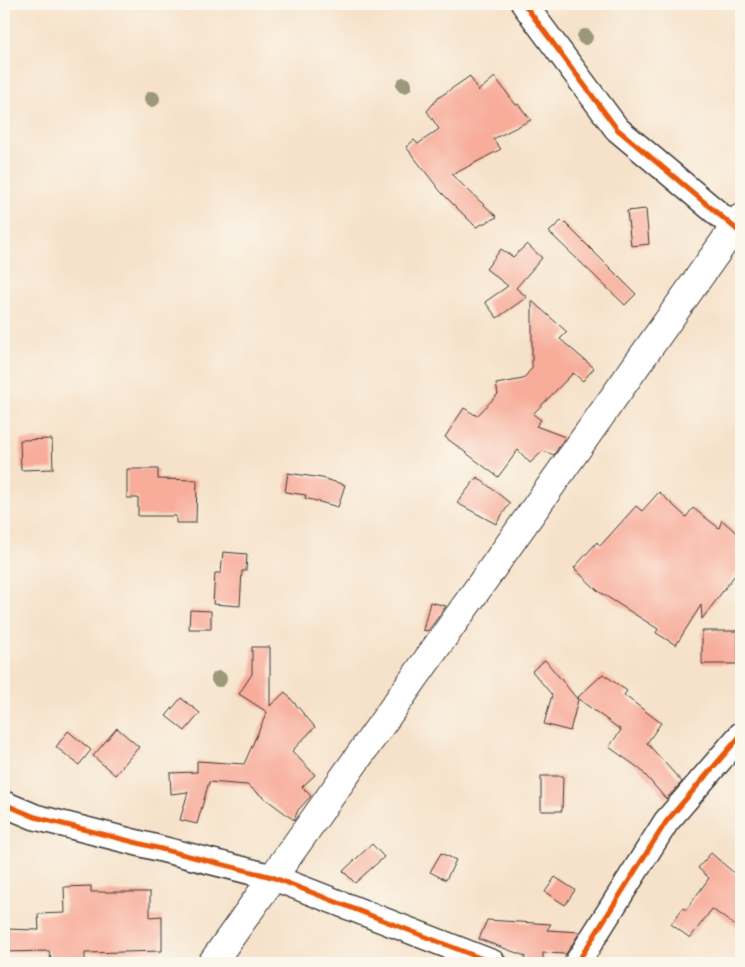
<svg xmlns="http://www.w3.org/2000/svg" width="745" height="967" font-family="'Shantell Sans',sans-serif">
  <rect width="100%" height="100%" fill="#fbf7ec"/>
  <filter id="ink" filterUnits="userSpaceOnUse"><feTurbulence type="fractalNoise" baseFrequency=".02" numOctaves="2"/><feDisplacementMap in="SourceGraphic" scale="10" xChannelSelector="R" yChannelSelector="G"/><feConvolveMatrix kernelMatrix="1 2 1 2 8 2 1 2 1" color-interpolation-filters="sRGB"/></filter>
  <filter id="wash" filterUnits="userSpaceOnUse"><feTurbulence type="fractalNoise" baseFrequency=".0096" numOctaves="4" result="noise"/><feDisplacementMap in="SourceGraphic" scale="20" xChannelSelector="R" yChannelSelector="G"/><feGaussianBlur stdDeviation="1.12" result="paint"/><feColorMatrix in="noise" values="0 0 0 0 0 0 0 0 0 0 0 0 0 0 0 0 0 1.4 0 .05"/><feComposite in="paint" operator="in"/></filter>
  <g filter="url(#wash)">
    <rect width="100%" height="100%" fill="#f6e2ca"/>
    <g id="blocks">
      <path fill="#f8ad9b" d="M470 76 478 91 495 77 516 105 518 104 531 120 493 139 501 149 452 175 497 217 476 227 441 192 406 147 414 140 418 144 439 129 427 111 438 98Z
        M646 209 649 244 631 246 627 211Z
        M562 220 636 294 625 305 549 232Z
        M527 244 542 258 516 288 527 297 497 318 485 302 508 286 486 269 501 249 513 257Z
        M532 301 567 332 560 339 594 368 583 381 573 373 533 414 541 420 536 426 565 437 554 455 543 451 530 463 518 450 498 477 445 437 464 408 477 416 498 394 496 384 523 379 532 368Z
        M52 439 53 469 21 470 20 440Z
        M127 469H158V479L197 480 196 523H176V516H138V498H127Z
        M288 473 322 478 345 485 338 507 305 498 306 495 285 492Z
        M477 477 510 503 496 524 457 503Z
        M659 492 686 517 693 508 719 528 722 520 741 537V567L702 619 701 605 676 645 656 633 658 629 598 591 574 568 597 542 600 546 636 506 642 511Z
        M223 552 247 554 246 571H242L240 606 213 604 215 573H221Z
        M430 602 446 606 428 631 423 630Z
        M190 610 211 611V629H189Z
        M702 631H738V664H702Z
        M252 647H270V706L285 692 315 727 292 751 315 775 302 787 311 796 298 810 294 820 247 785 209 782 197 824 180 820 188 792 171 794 170 773 197 772V761L244 764 267 712 239 694 252 674Z
        M545 660 578 700 570 731 544 724 552 695 532 671Z
        M603 674 627 691 624 695 661 723 647 743 682 782 666 799 640 769 609 747 621 730 577 698Z
        M181 698 200 713 185 731 166 716Z
        M117 728 139 747 115 775 93 756Z
        M68 731 91 750 79 765 56 747Z
        M541 776H563L562 811H541Z
        M372 844 384 857 355 883 343 871Z
        M441 853 456 860 446 880 430 872Z
        M711 853 741 879V930L712 909 690 938 671 924 683 908 686 910 709 878 698 868Z
        M555 877 575 890 565 905 545 892Z
        M91 886V892H150V917L162 916V951L85 953V963H52L49 951 4 952V929L39 930 38 914 65 913 64 887Z
        M487 920 551 924 547 930 580 932 566 954 543 953V963H525V956L479 939Z"/>
    </g>
  </g>
  <g filter="url(#ink)">
    <use href="#blocks" fill-opacity="0" stroke="#3d3a36" stroke-width="1"/>
    <g fill="none" stroke-linecap="round" stroke-linejoin="round">
      <defs>
        <path id="street" d="M524 4 617 129 741 233
          M4 804 35 817 272 877 493 963
          M577 963 666 822 741 735"/>
        <path id="secondary" d="M212 963 741 218"/>
      </defs>
      <use href="#street" stroke="#3d3a36" stroke-width="28"/>
      <use href="#secondary" stroke="#3d3a36" stroke-width="30"/>
      <use href="#street" stroke="#fff" stroke-width="25"/>
      <use href="#secondary" stroke="#fff" stroke-width="28"/>
      <defs>
        <path id="cycleway" d="M524 4 617 129 741 233
          M4 804 35 817 272 877 493 963
          M577 963 666 822 741 735"/>
      </defs>
      <use href="#cycleway" stroke="#fbf7ec" stroke-width="8"/>
      <use href="#cycleway" stroke="#e8590c" stroke-width="5"/>
    </g>
    <g fill="#9b987c">
      <circle cx="585" cy="37" r="8"/>
      <circle cx="404" cy="85" r="8"/>
      <circle cx="152" cy="99" r="8"/>
      <circle cx="219" cy="679" r="8"/>
    </g>
  </g>
  <rect width="745" height="967" fill="none" stroke="#fbf7ec" stroke-width="20"/>
</svg>
